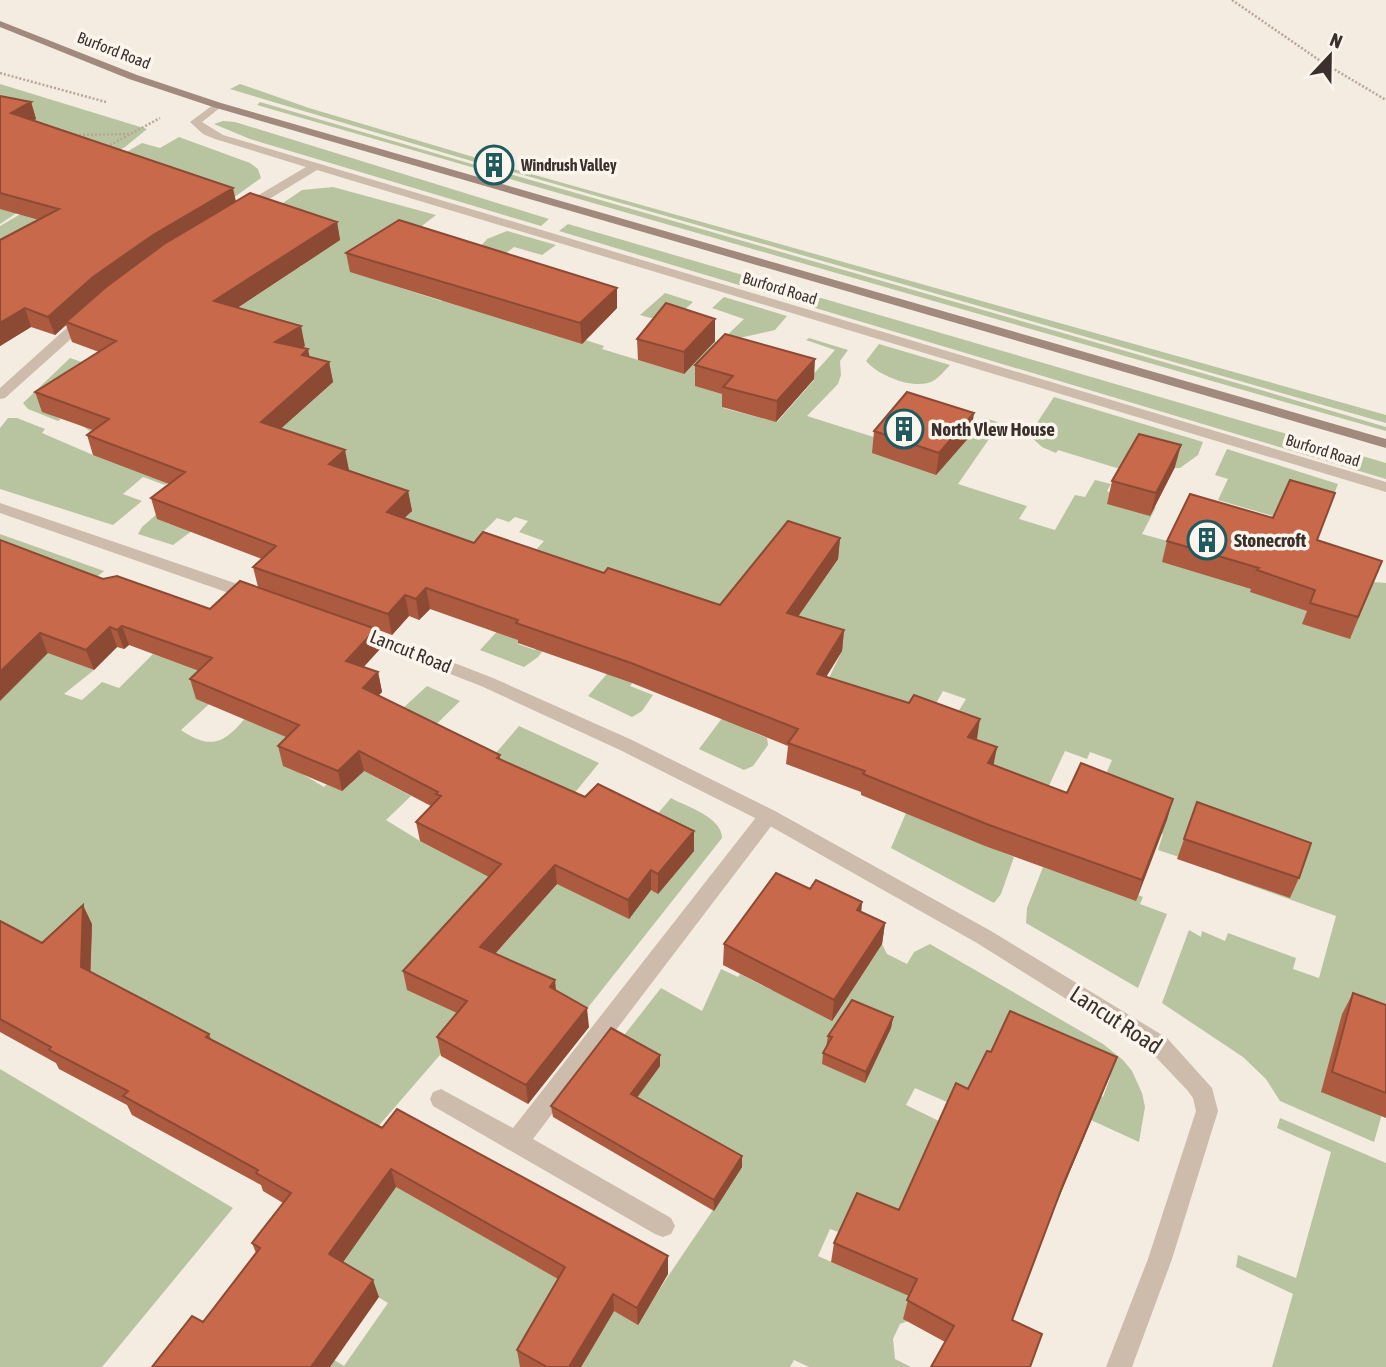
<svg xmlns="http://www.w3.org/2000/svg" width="1386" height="1367" font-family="'Asap Condensed',sans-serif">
  <rect width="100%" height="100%" fill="#f4ebe1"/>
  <path fill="#b8c4a0" d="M0 84 147 129 125 147 70 178 0 224Z
    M240 84 309 108 490 162 485 165 230 89Z
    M260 102 489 169 485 171 257 105Z
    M223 121 235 122 549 219 541 226 250 139 214 124Z
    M179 137 250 163 258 169 261 178 229 201 0 280V226L142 143 160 148Z
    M503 166 1386 415V423L499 168Z
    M496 170 1261 390 1386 427V431L492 174Z
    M333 187 436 215 418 229 386 283 441 301 460 287 531 322 604 346 602 349 684 374 714 341 719 343 744 319 712 308 724 297 787 316 775 330 739 338 732 397 723 408 777 422 814 380 810 378 835 350 806 340 809 338 848 350 840 361 841 375 838 384 807 416 883 440 873 453 962 430 973 433 985 418 1000 423 958 484 1027 506 1019 519 1055 530 1075 495 1085 497 1095 480 1111 484 1107 491 1156 507 1142 534 1171 542 1307 611 1303 624 1349 638 1373 582 1386 583V1048L1338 1030 1322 1092 1344 1101 1384 1107 1374 1142 1280 1101 1266 1079 1243 1057 1162 1003 1189 930 1201 937 1202 931 1225 941 1228 933 1296 958 1293 969 1319 978 1336 916 1222 875 1232 865 1179 857 1158 850 1163 834 1140 825 1097 795 1112 760 1090 752 1087 759 1065 751 1040 805 984 784 958 712 966 699 943 691 926 721 825 686 842 651 522 565 544 541 519 532 528 521 515 517 509 522 497 518 458 557 393 529 411 512 187 469 165 485 143 477 123 494 142 501 113 525 0 489V428L8 418H17L45 429 42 433 93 455 108 444 84 427 160 320 302 266 267 214 302 190Z
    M568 224 1386 463V479L559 231Z
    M507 231 556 245 542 255 514 247 487 267 481 246 487 239Z
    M665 293 693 302C674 320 664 323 640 315Z
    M879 344 950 365C943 372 938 380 928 383 909 388 878 375 866 361Z
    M70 358 113 373 49 414 61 419 58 421 28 409 23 403Z
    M1054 397 1203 442 1198 455 1180 468 1120 469 1058 450 1056 453 1042 447 1029 435Z
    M1227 449 1338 484 1333 497 1276 517 1218 500 1228 479 1215 475Z
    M165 507 158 519 170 524 175 520 197 527 173 545 138 534 142 527Z
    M0 534 104 571 47 618 81 665 94 670 64 694 82 700 102 682 119 688 153 654 232 683 181 730C221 758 232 731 259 703L349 728 299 772 324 787 343 769 345 761 411 796 386 820 420 841 506 882 503 945 559 882 654 818 671 798C687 807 722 817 722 838L548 1058 472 1018 369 1137 0 944Z
    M502 626 526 635 518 644 535 650 553 630 557 632 538 657 524 667 480 650Z
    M611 669 636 678 630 686 653 695 642 711 632 717 588 696Z
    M427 686 460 701 417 743 390 720Z
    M726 713 753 723 748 730 767 738 768 745 753 766 744 770 699 749Z
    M519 726 599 763 564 806 485 766Z
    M906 813 1014 857 1001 894 994 903 891 848Z
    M1043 867 1074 878 1078 872 1143 897 1140 904 1167 914 1138 988 1026 923 1027 908Z
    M882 944 887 954 907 964 914 952 930 944 1103 1044 1123 1060 1132 1071 1142 1093 1145 1107 1139 1142 1080 1115 1089 1091 1103 1097 1110 1078 1032 1044 956 1106 915 1088 906 1105 947 1125 918 1220 844 1234 830 1229 818 1256 881 1284 945 1307 900 1324 893 1339 895 1359 911 1367H809L794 1360 790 1367H330L310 1345 344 1366 388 1303 306 1254 368 1171 638 1324C670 1270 708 1220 741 1167L631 1105 618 1043 661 988 702 1011 721 969 738 977 740 974 771 990Z
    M0 1069 233 1208 102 1367H0Z
    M1280 1118 1386 1163V1367H1272L1293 1294 1236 1267 1238 1255 1296 1278 1331 1152 1277 1128Z"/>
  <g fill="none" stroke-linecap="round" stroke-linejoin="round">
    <path stroke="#b9a596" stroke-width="2.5" stroke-dasharray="2 2" stroke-linecap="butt" d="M1232 0 1322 62 1386 100
      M0 73 106 102
      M71 135 129 134
      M103 149 160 118"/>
    <path fill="#cdbbac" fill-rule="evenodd" d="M768 809 775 811 778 816 775 821 533 1139 671 1218 675 1226 671 1234 663 1237 655 1234 433 1106 430 1099 433 1092 441 1089 513 1128 761 811Z"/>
    <path fill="#cdbbac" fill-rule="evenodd" d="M217 102 222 105 221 107 202 122 223 135 1386 482V492L317 170 248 212H240V206L306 167 215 139 203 134 190 122Z
      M86 314 91 315V321L5 398 0 399V388L81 315Z
      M0 503 261 592 263 596 255 601 249 600 0 513Z
      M354 624 493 678 632 740 775 811 991 931 1167 1038 1212 1088 1218 1111 1172 1259 1132 1367H1106L1148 1259 1196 1111 1193 1098 1188 1091 1151 1052 977 943 761 821 620 750 481 686 348 634 346 630Z"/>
    <path fill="#a18a7d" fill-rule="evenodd" d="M0 21 137 75 221 103 1386 439V448L213 107 129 79 0 27Z"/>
  </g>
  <path fill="#ac5a40" d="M0 96 31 102 36 119 33 121 236 201 337 222 340 240 237 308 305 346 301 348 309 357 329 362 333 382 281 428 349 470 408 491 412 511 404 518 474 543 604 573 720 605 840 538 838 559 798 616 844 630 842 651 826 677 977 739 994 765 1067 793 1173 799 1136 901 985 846 861 795V792L786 764 788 746 632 683 518 643V640L430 609 419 620 409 616 392 635 376 629 380 649 363 667 378 672 382 692 378 695 500 755V759L694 851 658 894 651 890 629 919 557 884 495 954 556 991 589 1027 528 1104 441 1056 437 1037 457 1013 407 990 403 971 489 877 420 841 416 822 431 806 364 771 342 791 283 766 278 746 286 737 196 699 190 679 199 671 129 645 124 649 117 647 94 670 48 653 0 540 103 579 210 609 258 587 253 567 262 559 157 519 151 498 169 484 93 455 87 435 93 430 42 412 35 392 99 352 72 342 66 325 55 335 31 327 0 346V240L39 220 0 209Z
    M346 253 617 288V308L582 344 350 272Z
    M637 339 715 341 684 374 638 360Z
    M695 365 814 379 776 422 722 407V394L695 386Z
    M874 431 971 435 936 475 872 453Z
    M1175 467 1150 516 1107 504 1112 481Z
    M1317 540 1382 561 1350 639 1302 624 1307 611 1250 592 1251 589 1162 562 1167 541Z
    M1197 802 1299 878 1290 898 1177 859Z
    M810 889 862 902 861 912 885 923 882 944 832 1021 723 965 724 944Z
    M0 921 42 943 92 924 90 972 209 1034 211 1039 668 1274 638 1325 614 1311 581 1367H520L517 1350 558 1279 396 1187 343 1262 379 1297 203 1322 256 1253 252 1243 283 1203 263 1191 261 1185 132 1115 127 1105 59 1069 56 1063 0 1032Z
    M1353 993 1386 1005V1118L1321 1092 1342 1014Z
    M893 1017 891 1028 865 1083 822 1064 823 1053 826 1047 828 1036Z
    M991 1052 1109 1078 1057 1202 945 1342 903 1319 909 1296 831 1262 834 1243 899 1210 968 1089Z
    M660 1055V1066L637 1098 742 1167 714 1211 553 1117 551 1106Z"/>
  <path fill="#8c4a34" d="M31 102 36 119 17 130 11 113Z
    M233 188 237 206 66 322V325L55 335 48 317 93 277 153 235Z
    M337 222 340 240 219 320 214 301Z
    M617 288V308L582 344 580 323Z
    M25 308 31 327 0 346V323Z
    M715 319V341L684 374V352Z
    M301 326 305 346 279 361 275 342Z
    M308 349 312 369 302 355Z
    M815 359 814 379 776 422 777 401Z
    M329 362 333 382 266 442 261 422Z
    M974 413 971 435 936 475 939 453Z
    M1181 445 1175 467 1150 516 1156 493Z
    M345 450 349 470 329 464Z
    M408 491 412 511 390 532 387 512Z
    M840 538 838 559 786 634 787 613Z
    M426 588 430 609 419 620 416 599Z
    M405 595 409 616 392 635 388 614Z
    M122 626 129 645 124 649 117 630Z
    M110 627 117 647 94 670 86 650Z
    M376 629 380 649 351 681 346 661Z
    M844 630 842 651 815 695 817 674Z
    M40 633 48 653 0 701V672Z
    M378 672 382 692 367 708 363 688Z
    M980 719 977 739 968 737Z
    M997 747 993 768 988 763Z
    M359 751 364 771 342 791 338 771Z
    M1173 799 1167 820 1136 901 1142 880Z
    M694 831V851L658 894V874Z
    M555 865 557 884 483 967 480 947Z
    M651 870V890L629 919 628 900Z
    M862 902 860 923 857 910Z
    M83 905 92 924 90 987 81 967Z
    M885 923 882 944 832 1021 834 1000Z
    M555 980 557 1000 550 987Z
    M587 1008 589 1027 528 1104 526 1085Z
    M893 1017 891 1028 865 1083 866 1072Z
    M660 1055V1066L631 1105V1094Z
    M1117 1057 1109 1078 1057 1202 1006 1338 1064 1182Z
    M742 1156V1167L714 1211V1200Z
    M391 1169 396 1187 336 1272 329 1254Z
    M668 1256V1274L638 1325 637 1308Z
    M373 1280 379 1297 330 1367H311Z
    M613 1294 614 1311 581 1367H569Z"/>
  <path fill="#c8694b" stroke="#8c4a34" stroke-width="2" d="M0 96 31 102 11 113 233 188 153 235 93 277 48 317 25 308 0 323V240L59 209 0 193Z
    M250 193 337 222 214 301 301 326 275 342 308 349 302 355 329 362 261 422 345 450 329 464 408 491 387 512 474 543 483 532 604 573 608 568 720 605 788 521 840 538 787 613 844 630 817 674 909 703 914 695 980 719 968 737 997 747 988 763 1067 793 1081 763 1173 799 1142 880 989 825 863 774 865 771 788 743 798 729 631 663 516 623 518 620 426 588 416 599 405 595 388 614 253 567 276 546 151 498 185 472 87 435 109 419 35 392 116 341 66 322 106 287 164 244Z
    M399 220 617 288 580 323 346 253Z
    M666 303 715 319 684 352 637 339Z
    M725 334 815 359 777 401 723 387 733 376 695 365Z
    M907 392 974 413 939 453 874 431Z
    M1139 434 1181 445 1156 493 1112 481Z
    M1290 480 1335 493 1317 540 1382 561 1358 617 1310 603 1315 590 1257 570 1259 568 1167 541 1190 494 1273 518Z
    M0 540 103 579 117 576 210 609 240 581 376 629 346 661 378 672 363 688 500 755 497 758 585 797 598 784 694 831 658 874 651 870 628 900 555 865 480 947 555 980 550 987 587 1008 526 1085 437 1037 467 1001 403 971 501 864 416 822 441 796 436 794 438 792 359 751 338 771 278 746 299 725 190 679 212 658 122 626 117 630 110 627 86 650 40 633 0 672Z
    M1197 802 1311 843 1299 878 1184 839Z
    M776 873 810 889 816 880 862 902 857 910 885 923 834 1000 724 944Z
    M83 905 81 967 209 1034 206 1037 382 1128 397 1109 668 1256 637 1308 613 1294 569 1367H547L517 1350 565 1267 391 1169 329 1254 373 1280 311 1367H152L192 1316 203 1322 260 1248 252 1243 291 1193 256 1173 258 1170 123 1096 128 1091 49 1050 51 1047 0 1019V921L42 943Z
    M1353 993 1386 1005V1093L1332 1072Z
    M852 1000 893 1017 866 1072 823 1053 832 1037 828 1036Z
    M1010 1011 1117 1057 1064 1182 1012 1320 1042 1334 1030 1367H931L954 1326 907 1300 917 1279 834 1243 857 1193 899 1210 956 1083 968 1089 987 1051 991 1052Z
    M611 1028 660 1055 631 1094 742 1156 714 1200 551 1106Z"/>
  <defs>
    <symbol id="building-ring" viewBox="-11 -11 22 22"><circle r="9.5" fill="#fbf5ee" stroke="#1f5a5e" stroke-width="1.5"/><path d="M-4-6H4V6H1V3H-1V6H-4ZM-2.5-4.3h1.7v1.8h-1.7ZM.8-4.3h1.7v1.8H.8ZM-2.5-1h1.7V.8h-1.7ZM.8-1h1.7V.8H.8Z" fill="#1f5a5e"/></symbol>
  </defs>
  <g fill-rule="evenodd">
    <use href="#building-ring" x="472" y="143" width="44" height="44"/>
    <use href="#building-ring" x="882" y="407" width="44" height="44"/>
    <use href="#building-ring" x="1185" y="518" width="44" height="44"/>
  </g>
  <g text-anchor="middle" stroke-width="7" stroke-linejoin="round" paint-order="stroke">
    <g font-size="16" fill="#3b302b" stroke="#fbf5ee">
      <text transform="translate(114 50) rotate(21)" y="6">Burford Road</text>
      <text transform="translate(780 288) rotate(17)" y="6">Burford Road</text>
      <text transform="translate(1323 450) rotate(17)" y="6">Burford Road</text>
    </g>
    <g font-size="16" font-weight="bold" fill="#3b302b" stroke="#fbf5ee" text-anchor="start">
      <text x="521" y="171">Windrush Valley</text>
    </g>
    <g font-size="19" font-weight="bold" fill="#3b302b" stroke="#fbf5ee" text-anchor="start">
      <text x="931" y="436">North Vlew House</text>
      <text x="1234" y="547">Stonecroft</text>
    </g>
    <g font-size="19" fill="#3b302b" stroke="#fbf5ee">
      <text transform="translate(411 651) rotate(22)" y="7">Lancut Road</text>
    </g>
    <g font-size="23" fill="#3b302b" stroke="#fbf5ee">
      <text transform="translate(1116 1020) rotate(33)" y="8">Lancut Road</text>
    </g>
  </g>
  <g transform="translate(1330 56) rotate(22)" stroke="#fbf5ee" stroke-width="5" paint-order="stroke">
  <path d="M0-5L12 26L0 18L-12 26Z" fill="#3b302b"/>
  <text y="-10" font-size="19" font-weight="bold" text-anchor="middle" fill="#3b302b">N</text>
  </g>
</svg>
